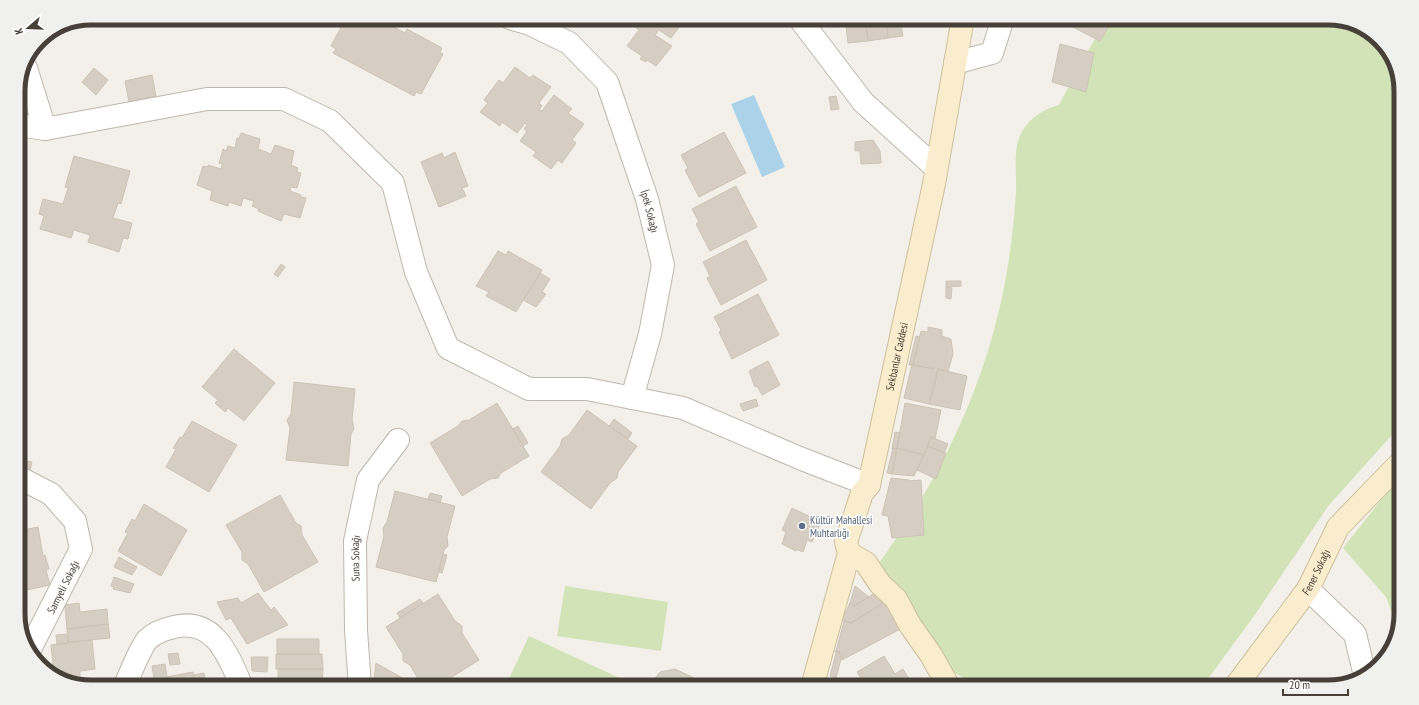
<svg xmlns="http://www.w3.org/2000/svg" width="1419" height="705" font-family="'PT Sans Narrow',sans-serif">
  <rect width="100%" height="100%" fill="#f3f0ea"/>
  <path fill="#d1e3b7" d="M1107 18H1328L1360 25 1389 50 1401 86V425L1329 505 1254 616 1202 687H980L946 668 876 567C940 480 987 384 1006 277 1011 249 1014 221 1016 192 1017 175 1013 155 1019 138 1026 120 1041 110 1059 105L1080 65Z
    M1401 475V614L1398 629 1386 597 1343 548Z
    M565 586 668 602 661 651 557 636Z
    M529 636 624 680 621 687H521L508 681Z"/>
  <path fill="#acd2e9" d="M754 95 785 167 762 177 731 104Z"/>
  <path fill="#d7cec3" stroke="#cec3b4" d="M346 18H387L394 22 392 26 405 33 407 29 442 48 440 52 443 54 421 94 416 92 414 96 333 53 336 49 331 46Z
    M588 18H607L601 27Z
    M622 18H686L688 20 685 25 682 23 671 38 659 30 655 35 672 46 656 66 647 60 646 62 640 59 642 56 627 46 639 30Z
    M845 18H865L868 41 848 43Z
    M865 18H886L888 38 868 41Z
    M900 18 903 36 888 38 886 19Z
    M1070 18H1114L1100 41 1071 26 1068 24Z
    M1060 44 1094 53 1086 92 1052 82Z
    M515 67 530 78 533 75 551 87 539 103 542 106 539 110 542 111 554 95 572 109 568 113 584 124 572 140 576 143 562 163 558 160 551 169 533 156 536 152 520 141 527 131 524 129 527 125 525 123 517 133 502 122 500 126 480 112 488 103 484 100 499 80 503 83Z
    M94 68 108 80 96 95 82 82Z
    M152 75 156 96 129 102 125 81Z
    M836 96 839 109 831 110 829 97Z
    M724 132 746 173 699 197 685 170 688 168 681 155Z
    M241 133 260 139 258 149 271 154 275 145 294 151 291 165 298 168 297 172 301 173 297 188 291 187 290 191 301 195V197L306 198 300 218 284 214 281 221 258 211 259 209 252 206 254 201 243 198 241 206 229 202 228 206 210 200 212 191 197 185 203 166 208 167V165L221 169 222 164 219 163 223 149 226 151 228 146 235 148 237 138 239 139Z
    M873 140 880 151 881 163 861 164 860 151H855V142Z
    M455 152 468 186 462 188 466 196 439 207 421 162 442 153 444 158Z
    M74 156 130 171 121 204 118 203 113 218 132 223 128 239 123 238 119 252 88 242 90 235 74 230 71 238 40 229 44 216 39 214 43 199 63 204 68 188 65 187Z
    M736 186 757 227 710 251 696 224 699 222 692 209Z
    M746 240 767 280 721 305 707 278 710 276 703 262Z
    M498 251 506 255 508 251 542 270 516 312 486 296 489 292 476 286Z
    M281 264 285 267 278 277 274 274Z
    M540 273 550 279 542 292 546 294 536 307 523 300Z
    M946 281H961V286L946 287Z
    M946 287 952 288 951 299 946 298Z
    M758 294 779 335 732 359 719 332 721 330 714 317Z
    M928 327 942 330V336L951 339 953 354 948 371 913 365 921 331 928 332Z
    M916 336 920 337 913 365H909Z
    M234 349 275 383 244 421 228 408 225 412 215 403 218 400 202 387Z
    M768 361 780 385 762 395 757 386 755 387 749 371Z
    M912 364 938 371 929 404 904 398Z
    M938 369 967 376 960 410 929 404Z
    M294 382 355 389 352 420 354 429 351 434 348 466 286 460 290 428 287 420 291 414Z
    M756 399 758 406 743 411 740 404Z
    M497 403 529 456 501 473 498 478 490 479 462 496 430 443 458 426 462 421 469 420Z
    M905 403 941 410 935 439 931 437 924 455 897 448Z
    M587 410 637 446 618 472 617 478 610 483 591 509 541 472 560 446 562 439 569 435Z
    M614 419 632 433 628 439 609 426Z
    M192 421 237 445 209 492 166 467 176 449 173 448 180 437 182 438Z
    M518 426 528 443 523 446 513 429Z
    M895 432 900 433 897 449H892Z
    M931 437 948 444 944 453 927 446Z
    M928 446 946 453 936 479 917 470Z
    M893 448 897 449 892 474 887 473Z
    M897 448 924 455 914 476 892 474Z
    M25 461 32 462 30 471 23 469Z
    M891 478 909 480 908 481 921 480 924 535 892 538 888 516 882 515Z
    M395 491 455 506 447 537 448 546 444 550 436 582 376 567 384 536 383 528 387 522Z
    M430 493 442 496 440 503 428 499Z
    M280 495 296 523 301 526 302 535 318 562 264 592 248 564 242 560V552L226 525Z
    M144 504 187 530 161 576 118 551 128 533 125 532 132 519 135 521Z
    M792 508 821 522 812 542 807 540 803 552 796 549V551L782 544 786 532 782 530Z
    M38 527 43 556 45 555 49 569 46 570 50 585 18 592V531Z
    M443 554 447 555 442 573 439 572Z
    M119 557 137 567 132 575 114 567Z
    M114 577 134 584 130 593 113 589 114 587 111 586Z
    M855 586 869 597 854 606 850 603Z
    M881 589 888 600 851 623 842 620 850 603 854 606Z
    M258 593 271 610 274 607 288 625 247 644 231 618 226 620 217 602 238 598 241 603Z
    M438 594 455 621 462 626V633L479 660 436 687H423L410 665 403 661V654L386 627Z
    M420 599 423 603 400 618 397 613Z
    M888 600 904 627 842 660 841 654 836 651 844 621 851 623Z
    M79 603 80 612 107 609 108 624 67 629 65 605Z
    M108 624 110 638 68 642 67 629Z
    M68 634V643L57 644 56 635Z
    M277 639H319V654H277Z
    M92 640 95 669 80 671V678L58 679V674H54L51 645Z
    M835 651H839L841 659 836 678 830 676 836 653Z
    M178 653 180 664 170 665 168 654Z
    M276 654H322L323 669H276Z
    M884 656 895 674 903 669 914 687H866L857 672Z
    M251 657H268L267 672 252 671Z
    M376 663 397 675 394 684 374 681Z
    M165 664 167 677 154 679 152 666Z
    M278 669H323L322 687H278Z
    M675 669 694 678V687H648L660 672Z
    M193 672 195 687H151L150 680Z
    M204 673 206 686 195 687 193 675Z
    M397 675 406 680 403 687H393Z"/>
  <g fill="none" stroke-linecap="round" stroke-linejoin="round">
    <defs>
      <g id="street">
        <path id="s1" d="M510 18 530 24 569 43 607 82 647 199 663 265 650 334 632 398"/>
        <path d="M799 18 863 102 936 168"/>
        <path d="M955 63 992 53 1003 18"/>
        <path d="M26 68 45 129 207 99H284L330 121 393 183 416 272 448 348 529 389H587L683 408 802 459 869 485"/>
        <path d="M18 125 45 129"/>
        <path d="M18 477 51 494 75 521 81 549 29 651"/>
        <path d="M1308 589 1355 634 1365 676"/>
        <path d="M124 687C131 673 138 652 147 640 154 633 165 629 174 627 215 617 229 657 242 687"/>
        <path id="s2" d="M360 687 356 630 355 541 368 480 398 440"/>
      </g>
      <g id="secondary">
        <path d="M849 553 866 563 880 584 896 599 910 625 931 655 949 687"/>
        <path id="s3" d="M812 687 849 553 846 542 862 493 869 485 934 184 963 18"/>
        <path id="s4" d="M1235 687 1308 589 1338 527 1401 462"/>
      </g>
    </defs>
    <use href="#street" stroke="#beb7ad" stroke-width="24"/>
    <use href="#secondary" stroke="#cec09e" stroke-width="24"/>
    <use href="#street" stroke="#fff" stroke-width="22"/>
    <use href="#secondary" stroke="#f9edcd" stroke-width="22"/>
  </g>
  <circle fill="#5c6f8a" stroke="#fff" stroke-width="1.5" cx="802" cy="526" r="4"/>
  <g text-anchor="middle" stroke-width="3" stroke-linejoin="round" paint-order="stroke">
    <g font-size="11" fill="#464038" stroke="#fff">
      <text dy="4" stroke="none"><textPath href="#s1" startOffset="255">İpek Sokağı</textPath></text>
      <text dy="4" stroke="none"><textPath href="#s3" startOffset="344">Sekbanlar Caddesi</textPath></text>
      <text dy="4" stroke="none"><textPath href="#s2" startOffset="129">Suna Sokağı</textPath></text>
      <text dy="4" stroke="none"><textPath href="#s4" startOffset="141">Fener Sokağı</textPath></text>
      <text transform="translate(63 587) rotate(-63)" y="4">Samyeli Sokağı</text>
    </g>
    <g font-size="11" fill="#4e5e75" stroke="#fff" text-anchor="start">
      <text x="810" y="524">Kültür Mahallesi<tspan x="810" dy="13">Muhtarlığı</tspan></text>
    </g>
  </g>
  <path d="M0 0H1419V705H0ZM91 25H1328A66 66 0 0 1 1394 91V614A66 66 0 0 1 1328 680H91A66 66 0 0 1 25 614V91A66 66 0 0 1 91 25Z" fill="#f0f0ef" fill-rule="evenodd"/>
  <path fill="none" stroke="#464038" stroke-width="5" d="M91 25H1328A66 66 0 0 1 1394 91V614A66 66 0 0 1 1328 680H91A66 66 0 0 1 25 614V91A66 66 0 0 1 91 25Z"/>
  <g transform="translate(28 28) rotate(251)" stroke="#ffffff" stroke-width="3" paint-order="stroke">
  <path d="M0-3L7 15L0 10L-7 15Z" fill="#464038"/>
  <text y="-6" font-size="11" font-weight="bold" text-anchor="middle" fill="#464038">K</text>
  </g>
  <path d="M1283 689v6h65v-6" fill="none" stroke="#464038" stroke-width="2"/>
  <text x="1289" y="689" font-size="12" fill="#464038" stroke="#ffffff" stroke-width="3" paint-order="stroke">20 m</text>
</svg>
